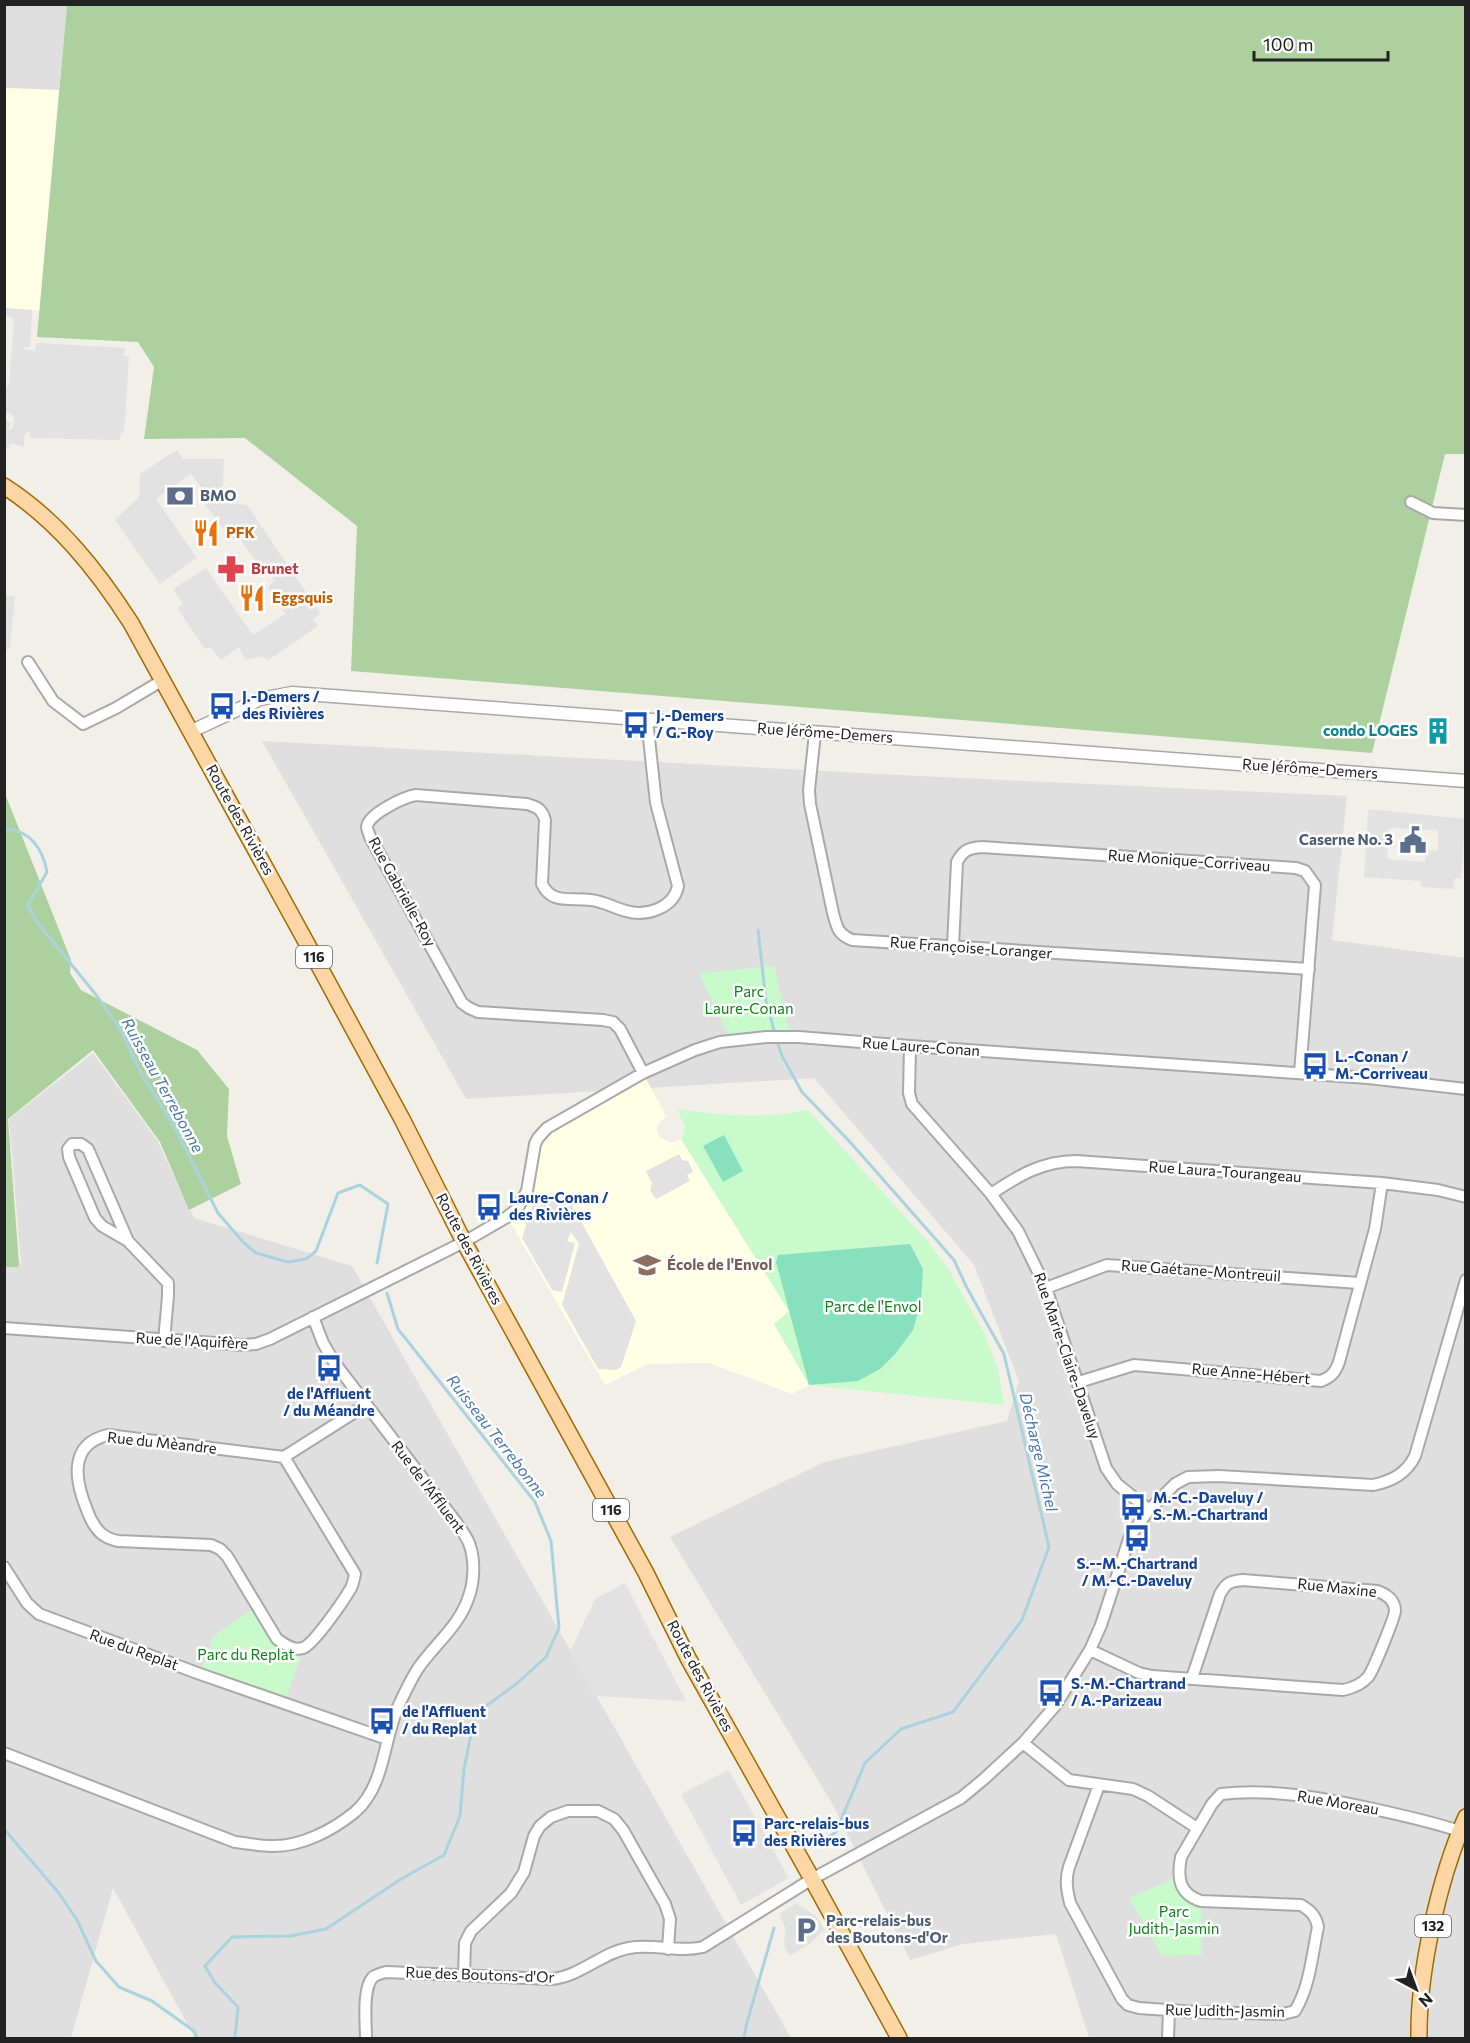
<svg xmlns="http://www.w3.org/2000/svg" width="1470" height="2043" font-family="Commissioner,sans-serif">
  <rect width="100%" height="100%" fill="#f2efe9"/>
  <path fill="#e0dfdf" d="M5 5H67L59 90 5 88Z
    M262 741 919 776 1347 796 1332 940 1465 958V2038H1089L1056 1934 963 1944 910 1960 833 1805 670 1537 824 1462 1007 1421 1019 1381 974 1265 814 1078 466 1099Z
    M93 1053 157 1140 194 1218 352 1266 791 2038H195L113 1888 71 2038H5L4 1265 21 1263 9 1119Z"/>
  <path fill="#ffffe5" d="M4 88 59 90 40 311 5 308Z
    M643 1073 666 1116 658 1124 657 1131 659 1136 668 1142H674L681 1139 789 1312 774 1324 809 1385 792 1394 709 1363 648 1364 605 1385 507 1217 519 1205 535 1144 547 1128Z"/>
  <path fill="#add19e" d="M67 5H1465V454H1445L1372 753 351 671 357 526 245 438 144 439 154 367 138 342 37 337Z
    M4 791 71 960 70 973 81 990 197 1050 229 1089 227 1136 241 1184 189 1210 160 1142 93 1050 8 1119 19 1264 18 1267H4Z"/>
  <path fill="#c8facc" d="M774 966 791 1037 731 1041 699 973Z
    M678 1109C725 1116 762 1119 808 1110L930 1244 949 1270 984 1333 998 1368 1004 1405 809 1385 774 1324 789 1311 681 1139C690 1127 680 1121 678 1109Z
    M257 1606 277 1639 304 1648 284 1704 200 1674 213 1636Z
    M1180 1876 1181 1885 1201 1901 1202 1955 1162 1956 1129 1898Z"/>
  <path fill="#88e0be" d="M724 1135 743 1171 723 1182 703 1146Z
    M910 1244 923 1269 921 1301 913 1330 895 1354 880 1369 858 1381 809 1385 776 1262 778 1255Z"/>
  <path fill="#e2e2e2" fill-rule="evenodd" d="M5 308 32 310 30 347H24V349L35 351 36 343 125 348 124 356H129L124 433H121L120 440 30 438V431H28L24 436V447L11 443 8 448 5 446V419L11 423 8 429H11L13 427 14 417 11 413H5V388L9 385 14 318 5 315Z
    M177 450 183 459H224L222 502 247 505 320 613 313 620 318 626 267 661 262 656 245 660 239 647 221 660 210 647 205 649 177 608 183 604 173 589 206 568 253 635 285 614 268 587 275 581 261 561 257 563 239 538 235 540 228 535 201 499 207 495 191 474 156 499 197 558 160 584 115 520 139 497 140 474Z
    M6 595 15 596 10 647 5 651Z
    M1368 809 1465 819 1461 879 1455 878 1453 889 1421 887V881L1364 877ZM1389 828 1438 830V851L1426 850 1425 862 1387 859Z
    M679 1154 682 1160 688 1161 693 1172 687 1175 690 1181 656 1199 650 1190 652 1183 646 1171Z
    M557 1194 569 1201 577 1214 636 1321 621 1367 616 1370 598 1369 562 1305 579 1244 571 1232 567 1241 575 1243 562 1292 552 1290 522 1238 533 1204 540 1206 542 1201Z
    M625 1583 686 1701 593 1696 570 1652 595 1599Z
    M729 1770 789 1878 741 1905 681 1794Z
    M796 1903 818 1918 825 1930 808 1945 789 1956 784 1944 786 1929 779 1914Z"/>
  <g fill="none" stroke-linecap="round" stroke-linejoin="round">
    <path stroke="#aad3df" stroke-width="3" d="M4 830C30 828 43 850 47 872L28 905 36 921 97 996 119 1027 142 1075 174 1126 218 1213 243 1242 256 1253 288 1262 306 1259 316 1251 338 1193 360 1185 388 1204 377 1263
      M758 930 766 1001 774 1030
      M778 1044 782 1056 802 1092 851 1143 954 1260 967 1288 1004 1354 1049 1547 1022 1620 953 1712 901 1729 865 1763 836 1832 817 1845
      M4 1829 58 1892 77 1920 96 1961 119 1987 152 2001 194 2031 197 2038
      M235 2038 238 2007 215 1983 205 1966 232 1937 290 1936 326 1929 401 1879 444 1855 460 1816 464 1769 475 1714 515 1685 546 1657 559 1628 551 1541 535 1502 398 1329 387 1293
      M744 2038 746 2026 774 1928"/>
    <defs>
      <path id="minor" d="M1411 502 1433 513 1466 515
        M28 662 53 701 83 724 116 708 163 680
        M815 733 809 790 810 804 833 913C837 928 838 934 852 940L1309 969
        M953 946 957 862C963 850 969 848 982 847L1296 868 1305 871 1315 885 1300 1073
        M910 1046 909 1093 912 1104 991 1194 1018 1231 1046 1288 1106 1468 1117 1484 1149 1510
        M643 1073 620 1029 613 1022 603 1020 478 1012 469 1008 462 1003 370 837C369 833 367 830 367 827 368 814 404 797 416 795L527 804C537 807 542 809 545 820L542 884C552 905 571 897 591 900 603 901 614 908 626 911 646 917 674 908 678 886L656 803 647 720
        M991 1194C1018 1176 1042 1161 1076 1161L1382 1183 1438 1190 1466 1197
        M128 1241 88 1149 81 1144H72L68 1149 69 1157 95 1218 102 1226 128 1241 168 1283V1296L164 1341
        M1046 1288 1107 1265 1359 1283
        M4 1328 243 1345 256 1344 270 1339 464 1242 507 1217 517 1209 527 1191 535 1144 538 1138 547 1128 643 1073 695 1050 720 1042 766 1037H799L910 1046 1368 1078 1466 1089
        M1079 1382 1134 1365 1321 1381C1331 1377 1335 1373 1339 1362L1375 1229 1382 1183
        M284 1457 108 1435C68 1444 75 1481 87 1510 90 1519 97 1532 105 1536 109 1539 114 1540 118 1541L211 1545 220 1549 227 1556 277 1639C284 1644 293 1651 303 1648 314 1644 344 1600 351 1588 353 1584 354 1579 355 1574L284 1457 366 1405
        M4 1567 27 1603 39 1614 200 1674 387 1739
        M1090 1650 1139 1673 1152 1676 1343 1690C1353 1688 1361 1685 1368 1677 1373 1671 1394 1619 1395 1611 1395 1600 1386 1594 1377 1591L1243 1580C1230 1581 1226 1583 1220 1594L1192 1678
        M1023 1743 1069 1780 1133 1789 1148 1796 1197 1828
        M4 1753 235 1842C247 1843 259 1846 271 1846 301 1847 333 1830 355 1812 385 1786 383 1741 398 1707 404 1694 411 1679 419 1667 436 1643 460 1625 469 1596 474 1582 475 1561 470 1546 468 1538 461 1530 456 1522L334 1362 323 1343 313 1317
        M1099 1785 1069 1867C1065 1880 1067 1890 1070 1903L1122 1999 1128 2005 1139 2008 1196 2012 1283 2014 1295 2011C1310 1986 1312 1955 1318 1927 1316 1916 1311 1911 1301 1905L1201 1901C1179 1894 1177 1878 1181 1857L1212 1804 1221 1794C1270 1788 1321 1798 1369 1808 1400 1815 1430 1821 1459 1831
        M464 1975 465 1943 471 1931 511 1893 524 1872 534 1836 540 1826 551 1817 568 1811H598L614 1819 623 1830 665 1904 670 1919 668 1949
        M366 2038C366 2024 362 1988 373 1977 376 1975 382 1973 386 1972L552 1979C581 1976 603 1952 629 1948 653 1943 678 1953 703 1947L812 1879 961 1798 984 1779 1023 1743 1055 1706 1090 1650 1101 1625 1130 1536 1149 1510 1175 1484 1188 1477 1219 1476 1373 1485C1392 1481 1406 1474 1415 1456L1466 1280
        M1168 2038 1169 2010"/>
      <path id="tertiary" d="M192 731 260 699 292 693 1466 781"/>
      <path id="primary" d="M4 486C57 520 97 570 131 623L305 940 402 1119 464 1242 646 1573 688 1658 812 1879 899 2038
        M1419 2038C1418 1972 1439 1878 1466 1817"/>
    </defs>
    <use href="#minor" stroke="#a9a9a9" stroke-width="14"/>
    <use href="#tertiary" stroke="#a9a9a9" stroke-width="15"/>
    <use href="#primary" stroke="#a06b00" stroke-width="18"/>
    <use href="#minor" stroke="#fff" stroke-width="10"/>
    <use href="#tertiary" stroke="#fff" stroke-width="12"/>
    <use href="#primary" stroke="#fcd6a4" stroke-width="15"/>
  </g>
  <defs>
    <symbol id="bank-bare" viewBox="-9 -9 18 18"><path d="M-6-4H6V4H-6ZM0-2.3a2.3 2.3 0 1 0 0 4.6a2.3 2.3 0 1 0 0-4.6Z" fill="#5c6f8a" stroke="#fff" stroke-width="2.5" paint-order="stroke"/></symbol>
    <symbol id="restaurant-bare" viewBox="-9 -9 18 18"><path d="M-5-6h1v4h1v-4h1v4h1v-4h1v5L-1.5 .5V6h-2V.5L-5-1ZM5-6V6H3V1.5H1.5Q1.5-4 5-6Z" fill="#e8710a" stroke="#fff" stroke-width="2.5" paint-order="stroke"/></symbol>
    <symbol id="pharmacy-bare" viewBox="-9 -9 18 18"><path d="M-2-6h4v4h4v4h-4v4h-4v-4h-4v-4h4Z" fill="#e0444e" stroke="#fff" stroke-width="2.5" paint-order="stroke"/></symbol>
    <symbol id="bus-bare" viewBox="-9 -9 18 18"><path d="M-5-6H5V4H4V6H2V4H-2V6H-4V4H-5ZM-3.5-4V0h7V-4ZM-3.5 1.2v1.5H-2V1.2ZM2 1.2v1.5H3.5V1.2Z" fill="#1a4fb4" stroke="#fff" stroke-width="2.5" paint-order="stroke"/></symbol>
    <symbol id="building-bare" viewBox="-9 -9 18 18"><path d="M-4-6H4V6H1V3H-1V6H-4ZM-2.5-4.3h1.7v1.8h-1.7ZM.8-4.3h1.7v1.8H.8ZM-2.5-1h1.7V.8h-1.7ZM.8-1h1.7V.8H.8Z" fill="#0f9aa8" stroke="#fff" stroke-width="2.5" paint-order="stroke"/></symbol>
    <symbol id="civic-bare" viewBox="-9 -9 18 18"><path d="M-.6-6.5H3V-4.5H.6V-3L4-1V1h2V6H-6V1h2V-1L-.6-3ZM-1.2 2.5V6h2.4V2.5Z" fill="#5c6f8a" stroke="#fff" stroke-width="2.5" paint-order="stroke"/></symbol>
    <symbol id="school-bare" viewBox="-9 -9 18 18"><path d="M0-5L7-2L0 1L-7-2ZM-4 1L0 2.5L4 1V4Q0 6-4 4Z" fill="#8d6e63" stroke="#fff" stroke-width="2.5" paint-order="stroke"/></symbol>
    <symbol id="parking-bare" viewBox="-9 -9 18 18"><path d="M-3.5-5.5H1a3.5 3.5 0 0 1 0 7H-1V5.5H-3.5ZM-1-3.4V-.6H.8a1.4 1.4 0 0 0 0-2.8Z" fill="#5c6f8a" stroke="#fff" stroke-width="2.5" paint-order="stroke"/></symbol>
  </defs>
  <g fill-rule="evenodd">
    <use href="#bank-bare" x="161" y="477" width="38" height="38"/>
    <use href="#restaurant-bare" x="187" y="514" width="38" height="38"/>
    <use href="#pharmacy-bare" x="212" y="550" width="38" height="38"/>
    <use href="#restaurant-bare" x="233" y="579" width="38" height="38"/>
    <use href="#bus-bare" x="203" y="687" width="38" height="38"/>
    <use href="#bus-bare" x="617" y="706" width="38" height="38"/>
    <use href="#building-bare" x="1419" y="712" width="38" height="38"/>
    <use href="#civic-bare" x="1394" y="821" width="38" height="38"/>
    <use href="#bus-bare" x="1296" y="1047" width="38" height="38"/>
    <use href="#bus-bare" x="470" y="1188" width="38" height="38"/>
    <use href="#school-bare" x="628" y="1246" width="38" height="38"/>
    <use href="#bus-bare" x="310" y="1349" width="38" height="38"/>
    <use href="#bus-bare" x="1114" y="1488" width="38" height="38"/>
    <use href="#bus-bare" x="1118" y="1519" width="38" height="38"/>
    <use href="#bus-bare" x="1032" y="1674" width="38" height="38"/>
    <use href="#bus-bare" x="363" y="1702" width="38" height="38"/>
    <use href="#bus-bare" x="725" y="1814" width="38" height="38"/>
    <use href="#parking-bare" x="787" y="1911" width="38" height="38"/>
  </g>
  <g text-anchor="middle" stroke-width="5" stroke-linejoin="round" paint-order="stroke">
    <g fill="#fff" stroke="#646464" stroke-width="1.5">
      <rect x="296" y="946" width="36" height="22" rx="4.5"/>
      <rect x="593" y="1499" width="36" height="22" rx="4.5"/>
      <rect x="1415" y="1915" width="36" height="22" rx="4.5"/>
    </g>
    <g font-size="14" font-weight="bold" fill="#222">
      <text x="314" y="962">116</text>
      <text x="611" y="1515">116</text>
      <text x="1433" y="1931">132</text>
    </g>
    <g font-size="15" font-weight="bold" fill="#4e5e75" stroke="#fff" text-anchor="start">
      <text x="200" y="501">BMO</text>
      <text x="1393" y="845" text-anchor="end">Caserne No. 3</text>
      <text x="826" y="1926">Parc-relais-bus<tspan x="826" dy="17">des Boutons-d'Or</tspan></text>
    </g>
    <g font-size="15" font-weight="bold" fill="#c56008" stroke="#fff" text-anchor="start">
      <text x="226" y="538">PFK</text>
      <text x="272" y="603">Eggsquis</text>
    </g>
    <g font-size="15" font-weight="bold" fill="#be3a42" stroke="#fff" text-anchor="start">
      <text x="251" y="574">Brunet</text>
    </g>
    <g font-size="15" font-weight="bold" fill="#164399" stroke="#fff" text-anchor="start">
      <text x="242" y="702">J.-Demers /<tspan x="242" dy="17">des Rivières</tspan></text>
      <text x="656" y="721">J.-Demers<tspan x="656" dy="17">/ G.-Roy</tspan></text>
      <text x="1335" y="1062">L.-Conan /<tspan x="1335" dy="17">M.-Corriveau</tspan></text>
      <text x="509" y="1203">Laure-Conan /<tspan x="509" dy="17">des Rivières</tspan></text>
      <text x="329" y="1399" text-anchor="middle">de l'Affluent<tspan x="329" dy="17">/ du Méandre</tspan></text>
      <text x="1153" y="1503">M.-C.-Daveluy /<tspan x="1153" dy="17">S.-M.-Chartrand</tspan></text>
      <text x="1137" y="1569" text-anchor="middle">S.--M.-Chartrand<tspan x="1137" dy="17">/ M.-C.-Daveluy</tspan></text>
      <text x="1071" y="1689">S.-M.-Chartrand<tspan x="1071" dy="17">/ A.-Parizeau</tspan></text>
      <text x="402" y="1717">de l'Affluent<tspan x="402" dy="17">/ du Replat</tspan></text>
      <text x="764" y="1829">Parc-relais-bus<tspan x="764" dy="17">des Rivières</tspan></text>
    </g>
    <g font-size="15" font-weight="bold" fill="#0d838f" stroke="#fff" text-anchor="end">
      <text x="1418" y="736">condo LOGES</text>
    </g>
    <g font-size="15" fill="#222" stroke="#fff">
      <text transform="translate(825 733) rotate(4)" y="5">Rue Jérôme-Demers</text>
      <text transform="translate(1310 769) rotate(4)" y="5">Rue Jérôme-Demers</text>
      <text transform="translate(240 820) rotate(61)" y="5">Route des Rivières</text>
      <text transform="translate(1189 861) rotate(4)" y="5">Rue Monique-Corriveau</text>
      <text transform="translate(402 892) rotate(61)" y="5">Rue Gabrielle-Roy</text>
      <text transform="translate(971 948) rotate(4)" y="5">Rue Françoise-Loranger</text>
      <text transform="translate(921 1047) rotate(4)" y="5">Rue Laure-Conan</text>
      <text transform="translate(1225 1172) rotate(4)" y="5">Rue Laura-Tourangeau</text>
      <text transform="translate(469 1249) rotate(62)" y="5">Route des Rivières</text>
      <text transform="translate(1201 1271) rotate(4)" y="5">Rue Gaétane-Montreuil</text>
      <text transform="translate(192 1341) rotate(3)" y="5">Rue de l'Aquifère</text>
      <text transform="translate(1067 1356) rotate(71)" y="5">Rue Marie-Claire-Daveluy</text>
      <text transform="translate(1251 1374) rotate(5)" y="5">Rue Anne-Hébert</text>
      <text transform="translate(162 1443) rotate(6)" y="5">Rue du Mèandre</text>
      <text transform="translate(428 1487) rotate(53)" y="5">Rue de l'Affluent</text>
      <text transform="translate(1337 1588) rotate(6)" y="5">Rue Maxine</text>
      <text transform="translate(134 1650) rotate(20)" y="5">Rue du Replat</text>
      <text transform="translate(700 1676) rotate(62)" y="5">Route des Rivières</text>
      <text transform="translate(1338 1803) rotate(10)" y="5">Rue Moreau</text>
      <text transform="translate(480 1975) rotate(2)" y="5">Rue des Boutons-d'Or</text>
      <text transform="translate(1225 2011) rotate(1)" y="5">Rue Judith-Jasmin</text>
    </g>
    <g font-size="15" fill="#0c8416" stroke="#fff">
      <text x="749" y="997">Parc<tspan x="749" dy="17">Laure-Conan</tspan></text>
      <text x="873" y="1312">Parc de l'Envol</text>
      <text x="246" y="1660">Parc du Replat</text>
      <text x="1174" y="1917">Parc<tspan x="1174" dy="17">Judith-Jasmin</tspan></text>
    </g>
    <g font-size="15" font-weight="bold" fill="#785e54" stroke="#fff" text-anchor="start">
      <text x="667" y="1270">École de l'Envol</text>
    </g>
    <g font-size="16" font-style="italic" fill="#4a7aab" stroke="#fff">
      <text transform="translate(163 1085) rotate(61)" y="6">Ruisseau Terrebonne</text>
      <text transform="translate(497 1436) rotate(52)" y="6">Ruisseau Terrebonne</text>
      <text transform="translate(1039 1452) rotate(77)" y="6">Décharge Michel</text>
    </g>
  </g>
  <rect width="1470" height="2043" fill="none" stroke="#222222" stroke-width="12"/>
  <g transform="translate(1416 1989) rotate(139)" stroke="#ffffff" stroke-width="4.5" paint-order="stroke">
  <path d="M0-4.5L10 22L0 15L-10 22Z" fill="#222222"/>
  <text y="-9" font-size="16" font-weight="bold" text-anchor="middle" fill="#222222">N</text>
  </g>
  <path d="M1254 51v9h134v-9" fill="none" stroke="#222222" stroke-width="3"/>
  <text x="1263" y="51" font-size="18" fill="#222222" stroke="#ffffff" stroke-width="4.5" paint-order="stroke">100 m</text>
</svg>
